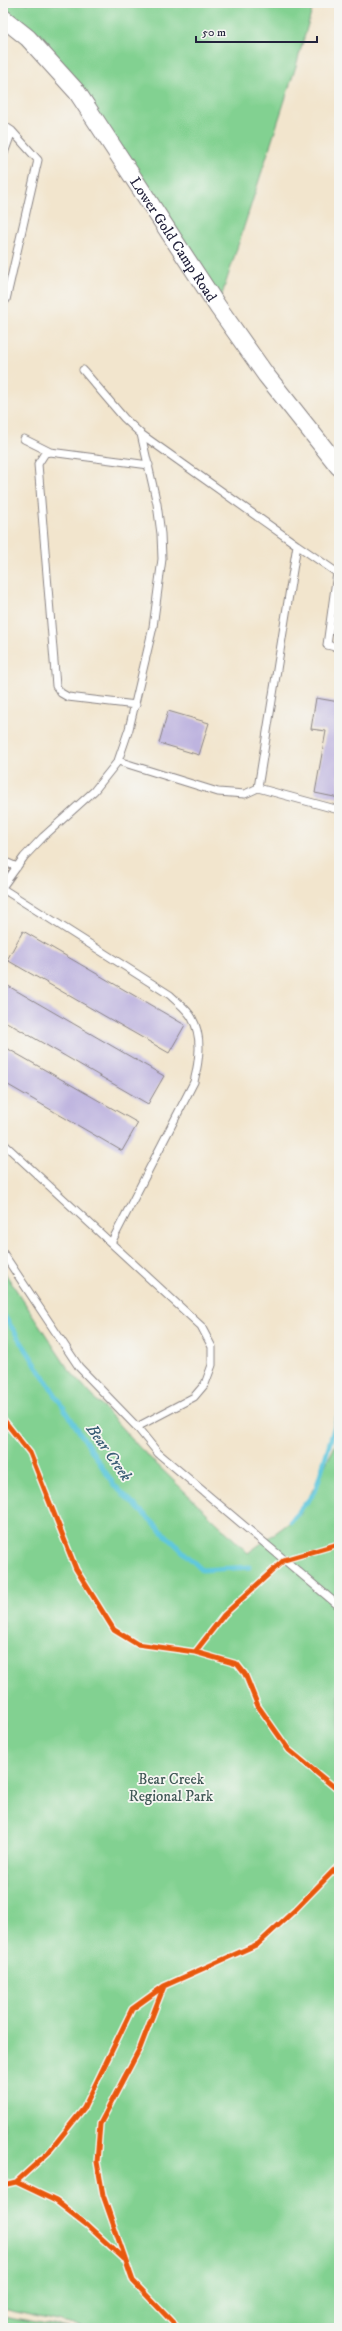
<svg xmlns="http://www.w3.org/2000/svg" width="342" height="2331" font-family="'IM FELL DW Pica',serif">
  <rect width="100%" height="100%" fill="#f6f6f2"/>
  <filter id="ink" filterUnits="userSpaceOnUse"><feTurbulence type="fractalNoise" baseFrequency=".025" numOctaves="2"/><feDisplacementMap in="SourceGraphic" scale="8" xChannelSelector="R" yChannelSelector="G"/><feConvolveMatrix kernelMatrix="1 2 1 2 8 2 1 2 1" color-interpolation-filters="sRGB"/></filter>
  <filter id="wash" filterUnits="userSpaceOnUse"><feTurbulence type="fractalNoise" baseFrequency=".012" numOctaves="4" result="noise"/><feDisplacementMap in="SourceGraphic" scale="16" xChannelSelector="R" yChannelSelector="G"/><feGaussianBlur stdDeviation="0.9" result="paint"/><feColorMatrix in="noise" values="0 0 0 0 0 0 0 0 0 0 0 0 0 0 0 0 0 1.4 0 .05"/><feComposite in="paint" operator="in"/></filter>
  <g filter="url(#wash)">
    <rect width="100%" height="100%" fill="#f2e5cd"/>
    <path fill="#82d191" stroke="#527a66" d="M3 3H314L296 66 218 307 77 92 3 23Z
      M3 1270 69 1370 140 1448 248 1553 300 1515 339 1438V2328H88L3 2309Z
      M3 2316 69 2328H3Z"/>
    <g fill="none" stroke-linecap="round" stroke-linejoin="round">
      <path stroke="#60c8dd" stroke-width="5" d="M3 1314 114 1485 202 1570 249 1567
        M291 1521 315 1492 339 1412"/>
    </g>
    <g id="blocks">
      <path fill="#beb4df" d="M316 698 339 702V798L315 793 326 731 311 729Z
        M168 711 209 723 199 755 159 743Z
        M23 931 185 1025 169 1053 7 960Z
        M3 983 164 1076 148 1104 3 1020Z
        M3 1046 138 1123 122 1151 3 1082Z"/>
    </g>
  </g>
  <g filter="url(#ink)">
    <use href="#blocks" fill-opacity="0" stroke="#8a8484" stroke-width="1"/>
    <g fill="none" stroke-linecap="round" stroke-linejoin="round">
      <defs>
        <path id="service" d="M3 125 12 131 38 160 6 300
          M3 156 12 131
          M24 439 50 452
          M297 545 339 574
          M337 573 327 645 339 648
          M136 705 68 697 61 693 56 686 38 464 45 453 50 452 149 465
          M118 761 218 792 245 794 258 788 297 545 141 434
          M258 788 339 810
          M3 861 17 867
          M3 886 24 857 43 837 94 791 118 761 129 729 153 627 162 559 161 534 157 504 141 434 124 418 83 370
          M3 889 170 995C177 1002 187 1009 192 1018 203 1037 199 1061 194 1082L111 1243 3 1143
          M111 1243 201 1326 212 1347V1365L205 1384 194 1397 137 1427
          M3 1253 79 1367 137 1427 158 1453 339 1606"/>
        <g id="tertiary">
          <path id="s1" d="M3 18 28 38 77 92 218 307 266 375 339 467"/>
        </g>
      </defs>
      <use href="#service" stroke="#8a8484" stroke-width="9"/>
      <use href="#tertiary" stroke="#8a8484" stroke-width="19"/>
      <use href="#service" stroke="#fff" stroke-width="7"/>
      <use href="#tertiary" stroke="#fff" stroke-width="17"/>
      <defs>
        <path id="cycleway" d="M3 1419 30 1453 76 1569 114 1630 137 1644 195 1652 237 1664 245 1674 258 1706 289 1750 339 1791
          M195 1652 224 1615 284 1560 339 1544
          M164 1986 140 2048 100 2124 97 2162 103 2195 133 2281 178 2328
          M16 2182 56 2201 87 2225 124 2259
          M3 2185 16 2182 48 2153 84 2108 132 2009 164 1986 258 1944 296 1909 339 1865"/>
      </defs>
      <use href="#cycleway" stroke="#f6f6f2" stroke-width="8"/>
      <use href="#cycleway" stroke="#e8590c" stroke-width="5"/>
    </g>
  </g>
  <g text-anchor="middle" stroke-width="3.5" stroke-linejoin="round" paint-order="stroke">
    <g font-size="15" fill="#22223b" stroke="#f6f6f2">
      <text dy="5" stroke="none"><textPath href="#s1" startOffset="281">Lower Gold Camp Road</textPath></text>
    </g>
    <g font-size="15" fill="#3f5755" stroke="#f6f6f2">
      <text x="171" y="1784">Bear Creek<tspan x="171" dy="17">Regional Park</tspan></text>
    </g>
    <g font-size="16" font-style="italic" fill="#385c74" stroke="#f6f6f2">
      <text transform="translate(110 1452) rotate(55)" y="6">Bear Creek</text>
    </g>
  </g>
  <rect width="342" height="2331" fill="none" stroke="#f6f6f2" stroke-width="16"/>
  <path d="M196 36v6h121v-6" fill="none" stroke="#22223b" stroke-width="2"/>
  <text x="202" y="36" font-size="12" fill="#22223b" stroke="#f6f6f2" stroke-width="3" paint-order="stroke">50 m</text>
</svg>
